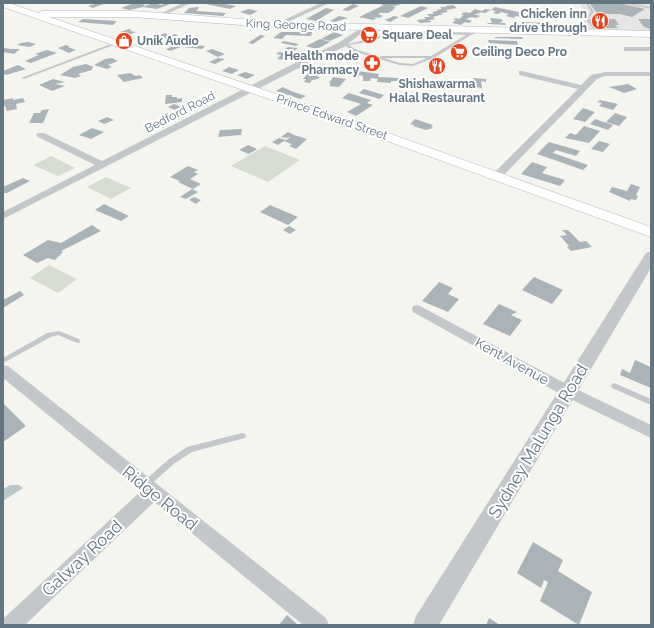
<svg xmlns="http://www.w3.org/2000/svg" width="654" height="628" font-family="Raleway,sans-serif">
  <rect width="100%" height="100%" fill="#f5f5f0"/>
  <path fill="#e5e6e4" d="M579 3H651V31L582 30 577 16 586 13Z"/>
  <path fill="#d6dcd1" d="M265 146 300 160 268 182 231 166Z
    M51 156 75 168 58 176 33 165Z
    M106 177 131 188 111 199 87 187Z
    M49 265 77 279 58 293 30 278Z"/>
  <path fill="#bac7cb" d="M10 485H19L23 488 3 501V489Z"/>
  <path fill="#aab3b7" d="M98 3H106L93 8 88 6Z
    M134 3H148L143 5 145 6 153 3 161 5 165 4 164 3H173L157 9 143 7 129 10 121 8Z
    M201 3H220L236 6 230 9Z
    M384 3H398L397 4 401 5 392 6 396 7 393 9H395L388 13H380L378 14 383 16 379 18 375 17H373L377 18 373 20 359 17 384 5H381Z
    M589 3H619L645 9 632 17 620 14H606L597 13Z
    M353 4 359 6 348 11 342 10Z
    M453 5 457 8 446 10 448 12 441 13 443 14 433 17 435 19 429 20 431 22 420 23 417 20 426 19 424 17H430L427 14H434L432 12 438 11 436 10 442 9 440 7H446L445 6Z
    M421 6 428 8 408 18 400 16Z
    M495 7 532 15 527 18 516 16 513 18 506 16 509 14 501 12 498 14 493 13 496 11 491 10 485 13 478 12 481 13 474 14 480 16 476 18 471 17 466 19 472 21 469 23 465 22 461 25 452 23 456 20H453L456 18 459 19 464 15H461L464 12 470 13 475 9 482 11 485 9 491 10Z
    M189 8 198 7 199 8 196 11 226 13 223 16 184 13Z
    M326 8 334 10 316 21 306 19Z
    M248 9 258 11 250 15 240 12Z
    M339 16 348 18 335 22 330 21Z
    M394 16 399 17 390 22 385 20Z
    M490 18 501 19 503 21 499 23H505L506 25 488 24 487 23H492Z
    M83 19 117 21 113 25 78 22Z
    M596 19H615L619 25H615L618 28H602Z
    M638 19H649L651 21V29L644 27Z
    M522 22 548 23 549 25 522 24Z
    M129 29 132 30 129 31 136 32 131 34 120 32Z
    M281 32H312L311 36 286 35 282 39 273 38Z
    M334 32 343 35 330 41 321 39Z
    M165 33 171 36 174 34 178 35 169 41 162 38H156L158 37H156Z
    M260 35 265 36 253 44 248 43Z
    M495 37H522L523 39 495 38Z
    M320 39 330 42 317 49 306 46Z
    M488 40 517 41 518 45 489 43Z
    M283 41 299 44 296 46 281 43Z
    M28 42 36 44 30 47 17 45 21 43Z
    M187 44 205 46 202 49 183 47Z
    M66 45 70 47H68L76 50 69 53 58 48Z
    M176 45 181 47 170 51 166 49Z
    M288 47 298 48 294 51 297 52 286 60 277 59 281 55 276 54 279 52 284 53 287 51 283 50Z
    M3 48 12 49H20L14 54 3 52Z
    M212 49 225 54 218 57 206 51Z
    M47 50 57 53 31 63 25 61 39 55 35 54Z
    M112 58 118 61 108 65 112 67 107 69 94 65 105 59Z
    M218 58 225 59 215 64 209 62Z
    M86 64 94 67 92 68V70L78 74 81 76 75 78 60 75 73 67Z
    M18 65 26 69 6 75 3 73V71Z
    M324 65 352 68 351 70 379 74 378 77 399 78 398 81H391V83L377 82 378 79 371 78 370 81H363V76L359 75 358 78H352L353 75H349L350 72H345L344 75H339L340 72 336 71 331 70 330 73 324 72 326 70 322 69Z
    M229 67 239 70 232 74 222 71Z
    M245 72 255 75 247 79 237 75Z
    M130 73 136 76 140 75 143 78 124 82 117 75Z
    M308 73 319 75 318 77H320L318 79 312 80 310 83 304 82 306 79H303Z
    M333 77 346 79 339 87 329 86 331 84 329 83Z
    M473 78 486 79V82L481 81 482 88 469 86V82H474Z
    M53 79 65 82 55 84 65 86 52 91 39 85Z
    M628 84 637 89 624 93 609 87Z
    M283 87 291 91 306 96 300 99 276 91Z
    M364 89 384 95 380 99 359 93Z
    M349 93 371 100 367 103 373 105 356 116 347 112 361 104 342 98Z
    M166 95H172V97H177V99L182 98V102L165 104Z
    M13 98V100L23 98 25 102 16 104 17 109 7 111 5 106H3V100Z
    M600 100 618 104 613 110 599 106 602 103 597 102Z
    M174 104 181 107 175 110 168 107Z
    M583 108 595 112 585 122 573 119Z
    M49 109 43 123H29L34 113H40L42 110Z
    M615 113 627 117 619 126 606 122Z
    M107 117 114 120 104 124 98 121Z
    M415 119 433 125 431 127 433 128 426 130 413 126 414 125 410 124Z
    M595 119 613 125 608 130 590 124Z
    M584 126 600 131 589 143 565 138 570 133 576 135Z
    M92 128 104 132 91 139 79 135Z
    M242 129 241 135 218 137 220 130Z
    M288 132 294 135 307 139 296 149 289 146 292 144 284 141 278 145 272 142 279 138 286 140 291 137 286 138 281 137Z
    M599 141 610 144 603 152 591 149Z
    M549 142 580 151 576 156 556 150 553 153 588 165 583 170 537 154Z
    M248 145 257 149 249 154 239 150Z
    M532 162 547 167 542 173 565 180 560 186 521 174Z
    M188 166 198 170 194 172 198 174 190 179 201 184 193 189 178 182 180 181 170 177Z
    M23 178 30 181 7 193H3V187Z
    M631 184 640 187 636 195 638 196 636 200 631 199 630 201 609 192 612 187 627 191Z
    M192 189 198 192 186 199 180 197Z
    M194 197 201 200 196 204 189 200Z
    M104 204 129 216 121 221 95 210Z
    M270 205 298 217 288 225 260 212Z
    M92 225 101 231 61 251 63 252 55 260 48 258 37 263 23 255 48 240 61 243Z
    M289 226 296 230 290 234 283 230Z
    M562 230H568L580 242 586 241 592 247 571 251 567 247 569 246 560 236 567 235Z
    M534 277 563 290 552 304 522 290Z
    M439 282 453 288 448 294 459 299 448 312 422 301Z
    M20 291 24 295 3 308V300Z
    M499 304 517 312 511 315 522 320 510 336 483 324Z
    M635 360 651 367V388L620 375 622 369 630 373Z
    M3 403 26 426 3 442Z
    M533 542 563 560 558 571 592 592 579 625 540 601 548 582 544 580 541 588 517 573Z
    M287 615 298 625H279Z
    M489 618 500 625H486Z"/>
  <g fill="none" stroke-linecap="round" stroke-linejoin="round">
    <defs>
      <path id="secondary" d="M3 3H9L38 13 42 11H133L282 22 651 31V37L282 28 133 17H49L332 113 651 227V237L324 118 3 7Z"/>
    </defs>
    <use href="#secondary" stroke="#b3b9bd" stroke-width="1"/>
    <path fill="#c4c7ca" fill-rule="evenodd" d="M586 3H588L594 12 589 18 600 33 599 34H597L585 18 591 12Z
      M624 3H629L651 7V9Z
      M383 27 388 34C401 36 416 36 427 29L429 30 426 32 470 33 482 29 484 30 471 35 434 58 413 66 399 65 353 51 344 45 385 35 381 28ZM424 33 466 35 431 56H382L380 57 355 49 349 45 362 43 387 36H408ZM384 58H427L413 64 400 63Z
      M116 42 119 43 24 79 21 78Z
      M59 331 79 339 80 341 79 343H77L58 335 51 337 3 363V358L47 333Z
      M614 383 651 399V405L612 388 611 386 612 384Z
      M242 433 245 434 246 436 245 438 192 452 175 463 149 486 146 487 143 486 142 484 143 482 169 459 187 447Z"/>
    <path fill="#c4c7ca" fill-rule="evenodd" d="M183 3H191L160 17 155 16Z
      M321 3H329L292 20 284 26 279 25 288 18Z
      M366 25 369 27 368 28 344 47 295 70 3 219V212L95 165 38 137 36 135 38 133H44L102 161 289 66 338 43Z
      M624 47H651V51H624Z
      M519 71H522L581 85 591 75 605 72H651V76H605L597 79 502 177H494L493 175 494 173 578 89 519 75Z
      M418 305 572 387 651 425V438L562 395 413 312 412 309 413 306Z
      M3 365 8 366 326 618 329 625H303L154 502 25 625H3L4 618 141 491 3 378Z"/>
    <path fill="#c4c7ca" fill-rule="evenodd" d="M651 251V268L439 625H413L416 616 644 256 646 253Z"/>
    <use href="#secondary" fill="#fff" fill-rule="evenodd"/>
  </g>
  <defs>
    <symbol id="restaurant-disc" viewBox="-11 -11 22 22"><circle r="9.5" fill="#e9451c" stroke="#fff"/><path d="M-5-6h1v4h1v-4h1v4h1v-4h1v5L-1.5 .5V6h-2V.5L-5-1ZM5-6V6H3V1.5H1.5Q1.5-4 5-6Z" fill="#fff"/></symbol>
    <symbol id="supermarket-disc" viewBox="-11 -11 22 22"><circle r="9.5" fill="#e9451c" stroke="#fff"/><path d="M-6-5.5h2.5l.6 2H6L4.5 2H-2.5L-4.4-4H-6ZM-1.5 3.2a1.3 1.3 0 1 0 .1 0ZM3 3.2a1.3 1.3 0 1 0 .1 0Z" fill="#fff"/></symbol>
    <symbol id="shop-disc" viewBox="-11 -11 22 22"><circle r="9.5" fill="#e9451c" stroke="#fff"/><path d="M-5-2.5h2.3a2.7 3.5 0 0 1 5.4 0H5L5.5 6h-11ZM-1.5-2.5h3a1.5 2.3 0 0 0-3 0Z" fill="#fff"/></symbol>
    <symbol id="pharmacy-disc" viewBox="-11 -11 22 22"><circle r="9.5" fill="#e9451c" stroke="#fff"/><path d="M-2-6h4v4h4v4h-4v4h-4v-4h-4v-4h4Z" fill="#fff"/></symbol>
  </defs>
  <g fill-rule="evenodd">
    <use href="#restaurant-disc" x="590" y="11" width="20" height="20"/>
    <use href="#supermarket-disc" x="359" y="25" width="20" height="20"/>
    <use href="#shop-disc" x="114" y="31" width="20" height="20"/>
    <use href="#supermarket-disc" x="449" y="42" width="20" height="20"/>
    <use href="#pharmacy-disc" x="362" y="53" width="20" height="20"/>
    <use href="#restaurant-disc" x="427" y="56" width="20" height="20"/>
  </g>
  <g text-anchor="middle" stroke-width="4" stroke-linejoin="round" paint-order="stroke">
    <g font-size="12" font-weight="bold" fill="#627583" stroke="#fff" text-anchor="start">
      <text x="587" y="18" text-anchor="end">Chicken inn<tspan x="587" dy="14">drive through</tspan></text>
      <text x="382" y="39">Square Deal</text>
      <text x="137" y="45">Unik Audio</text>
      <text x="472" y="56">Ceiling Deco Pro</text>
      <text x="359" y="60" text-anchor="end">Health mode<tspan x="359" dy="14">Pharmacy</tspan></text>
      <text x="437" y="88" text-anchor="middle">Shishawarma<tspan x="437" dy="14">Halal Restaurant</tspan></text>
    </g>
    <g font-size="12" fill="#627583" stroke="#fff">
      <text transform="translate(296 25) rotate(2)" y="4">King George Road</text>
      <text transform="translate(180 112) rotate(-27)" y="4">Bedford Road</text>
      <text transform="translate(332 117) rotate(19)" y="4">Prince Edward Street</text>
    </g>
    <g font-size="14" fill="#627583" stroke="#fff">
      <text transform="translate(512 361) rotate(29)" y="5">Kent Avenue</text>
    </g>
    <g font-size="17" fill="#627583" stroke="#fff">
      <text transform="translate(538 441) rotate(-59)" y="6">Sydney Malunga Road</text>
      <text transform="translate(160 498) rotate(39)" y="6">Ridge Road</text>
      <text transform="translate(82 558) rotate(-43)" y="6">Galway Road</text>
    </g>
  </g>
  <rect width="654" height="628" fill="none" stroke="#627583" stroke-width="8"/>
</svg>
